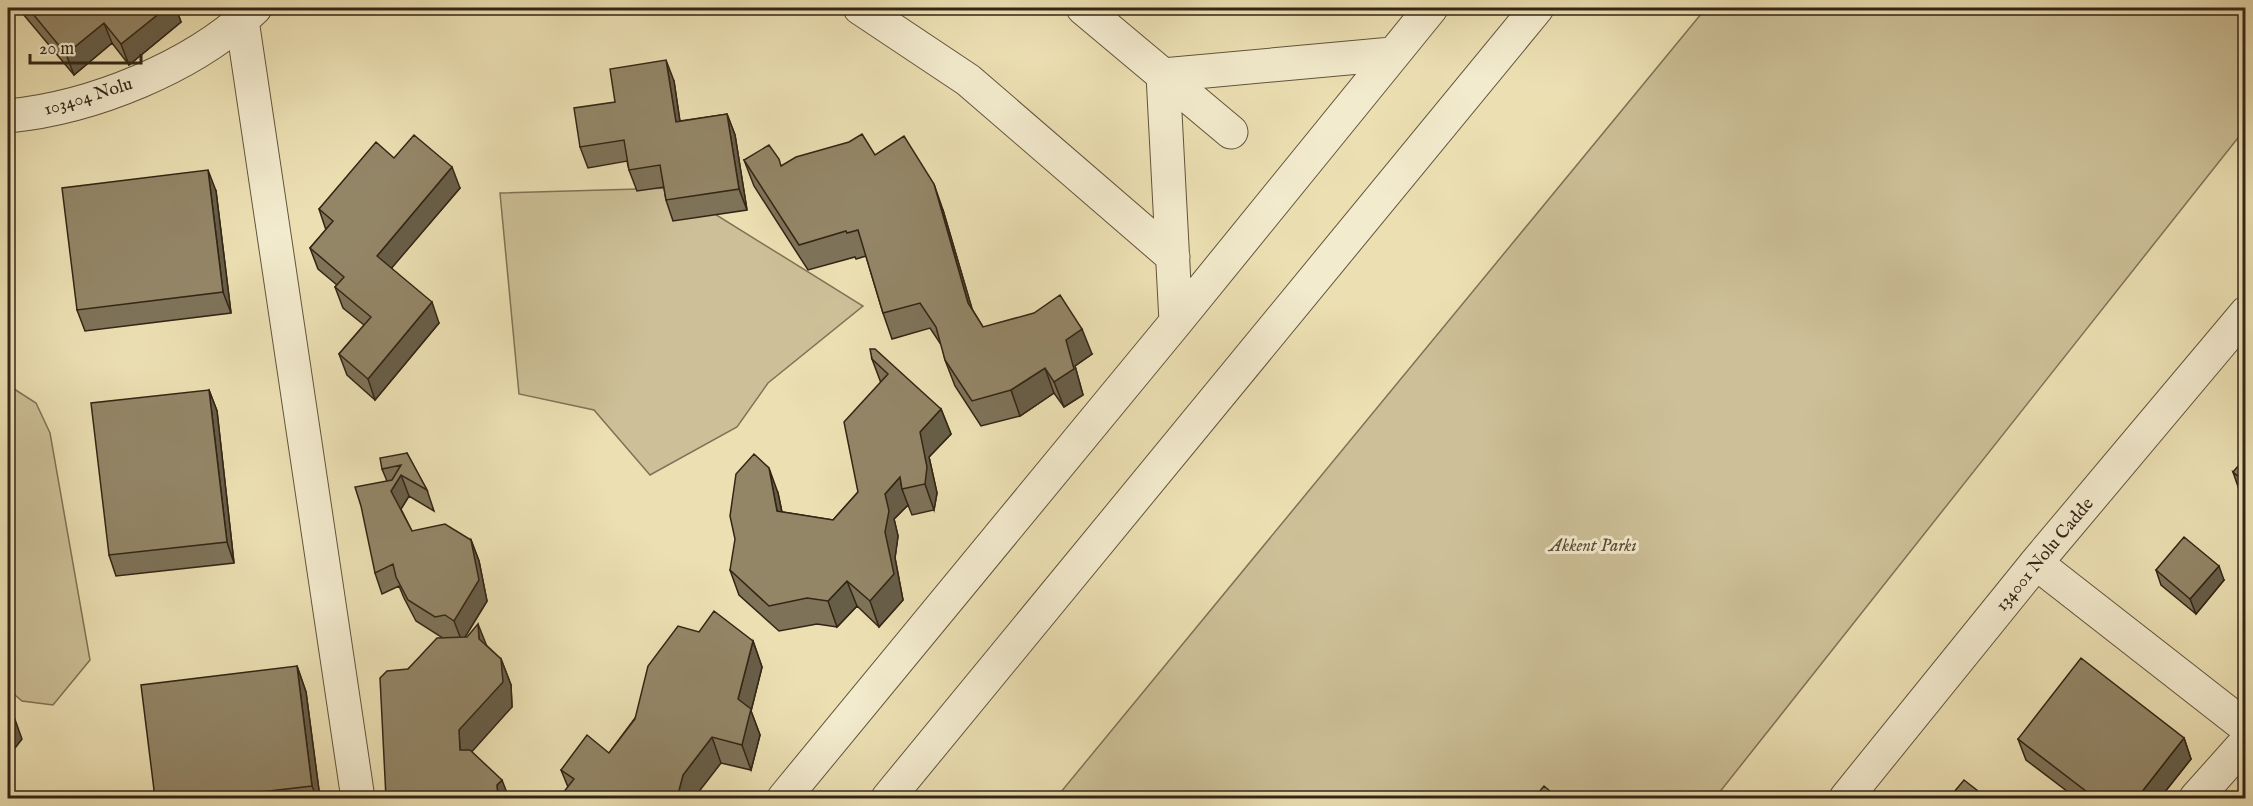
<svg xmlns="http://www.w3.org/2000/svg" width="2253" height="806" font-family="'IM FELL English',serif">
  <rect width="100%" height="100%" fill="#ece0b3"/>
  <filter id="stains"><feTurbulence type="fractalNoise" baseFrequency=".00333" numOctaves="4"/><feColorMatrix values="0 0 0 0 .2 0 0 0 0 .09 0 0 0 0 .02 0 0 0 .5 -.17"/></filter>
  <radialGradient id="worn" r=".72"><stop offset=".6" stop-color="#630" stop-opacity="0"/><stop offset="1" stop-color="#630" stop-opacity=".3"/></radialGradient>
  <path fill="#cdc098" stroke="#807256" stroke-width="1.5" d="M1706 8H2245V129L1715 798H1056Z
    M673 188 863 306 768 383 737 427 650 475 594 410 519 394 500 193Z
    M8 385 36 403 50 433 90 660 53 705 22 701 8 689Z"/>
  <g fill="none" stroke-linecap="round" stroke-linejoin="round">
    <defs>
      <path id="minor" d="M860 8 968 80 1173 257
        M1083 8 1231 132
        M242 20 357 792
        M8 116C92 108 194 67 255 8
        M1176 322 1163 75 1392 54
        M2036 563 2246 727
        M784 798 1176 322 1431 8
        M888 798 1537 8
        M1846 798 2036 563 2246 313
        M2196 798 2246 742"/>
    </defs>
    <use href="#minor" stroke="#61543c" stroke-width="35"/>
    <use href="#minor" stroke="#f3ebce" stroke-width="33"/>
  </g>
  <path fill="#7e7359" stroke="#332515" stroke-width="1.5" d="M18 8H176L181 22 129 65 112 43 74 75Z
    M674 81 680 121 727 114 735 135 747 210 673 221 666 200 664 187 637 191 629 170 627 161 588 168 580 147 615 102Z
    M875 155 943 210 972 309 983 327 1092 354 1075 366 1083 395 1064 407 1054 393 1020 416 981 426 955 386 945 360 942 346 930 328 892 339 883 313 866 256 856 259 855 257 808 270 754 186 744 160 782 166Z
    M394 158 460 188 391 268 439 323 375 400 347 375 339 354 364 325 343 308 335 287 337 285 318 269 310 248 326 230 319 209Z
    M216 191 231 313 85 331 77 310Z
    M872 359 941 409 951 434 929 457 937 493 934 510 912 515 908 505 894 519 898 536 895 558 903 600 879 627 857 606 837 627 817 624 779 631 739 595 730 570 778 493 782 512 833 520 858 492 881 383Z
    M209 390 217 411 234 563 116 576 109 555Z
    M407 453 427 490 434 511 409 496 401 509 412 531 471 540 479 561 487 601 465 637 486 645 501 659 511 685 512 707 386 798 408 669 443 638 416 621 404 598 399 586 382 594 375 573 387 481 382 469Z
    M2233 472 2246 483V501L2242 498Z
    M2156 570 2224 580 2196 614 2161 585Z
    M699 632 753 641 762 667 751 711 760 735 751 770 721 763 568 787 561 770 609 753Z
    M297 666 306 692 320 798H155Z
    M2184 738 2191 759 2160 798H2076L2026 760 2018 739Z"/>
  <path fill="#675e48" stroke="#332515" stroke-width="1.5" d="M166 8H176L181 22 129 65 121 44Z
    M104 23 112 43 74 75 66 54Z
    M666 60 674 81 683 143 676 122Z
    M727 114 735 135 747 210 739 189Z
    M452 167 460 188 384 277 377 256Z
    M208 170 216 191 231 313 223 292Z
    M934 184 943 210 978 329 968 303Z
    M432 302 439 323 375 400 368 379Z
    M1082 329 1092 354 1075 366 1083 395 1064 407 1054 382 1066 340Z
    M1045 368 1054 393 1020 416 1011 390Z
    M209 390 217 411 234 563 227 542Z
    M941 409 951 434 929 457 937 493 934 510 925 484 920 432Z
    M769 468 778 493 787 537 777 511Z
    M401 475 409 496 399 512 391 491Z
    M900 477 902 489 908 505 894 519 898 536 895 558 903 600 879 627 870 601 885 532V494Z
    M471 540 479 561 487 601 462 642 454 621Z
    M2219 566 2224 580 2196 614 2190 599Z
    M847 581 857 606 837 627 828 601Z
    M478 624 488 649 479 639Z
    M753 641 762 667 751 711 760 735 751 770 742 745 738 699Z
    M501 659 511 685 512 707 468 756 460 750 459 730Z
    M297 666 306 692 320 798H317L312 786Z
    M13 714 22 739 8 757V720Z
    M712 737 721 763 694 798H677L683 775Z
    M2184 738 2191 759 2160 798H2137Z
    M502 780 509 798H498L497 785Z"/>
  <path fill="#938667" stroke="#332515" stroke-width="1.5" d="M28 8H166L121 44 104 23 66 54Z
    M666 60 676 122 727 114 739 189 666 200 660 165 629 170 624 140 580 147 574 108 615 102 610 69Z
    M862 134 875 155 904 136 934 184 968 303 983 327 1034 313 1060 295 1082 329 1066 340 1074 369 1054 382 1045 368 1011 390 972 401 945 360 936 327 920 303 883 313 858 230 847 233 846 231 799 245 744 160 769 145 779 159 781 166 796 157 849 142Z
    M414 135 452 167 377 256 432 302 368 379 339 354 371 317 335 287 344 277 310 248 333 221 319 209 376 142 394 158Z
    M208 170 223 292 77 310 62 188Z
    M870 349H875L941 409 920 432 927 467 925 484 902 489 900 477 885 494 889 511 885 532 894 574 870 601 847 581 828 601 807 598 769 606 730 570 735 539 730 516 736 474 754 454 769 468 777 511 833 520 858 492 844 422 888 374 872 359Z
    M209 390 227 542 109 555 91 403Z
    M407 453 427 490 401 475 391 491 412 531 445 524 471 540 479 580 454 621 445 615 435 617 408 600 396 577 393 564 375 573 361 506 355 487 392 480 401 465 382 469 380 458Z
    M2246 457V483L2233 472Z
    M2184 537 2219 566 2190 599 2156 570Z
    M714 611 753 641 738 699 751 709 742 745 712 737 683 775 677 798H559L574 779 561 770 587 735 609 753 635 719 648 666 678 626 699 632Z
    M478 624 479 639 501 659 503 682 459 730 460 750H470L502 780 497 785 498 798H386L380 678 387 671 408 669 437 638 467 637Z
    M2081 658 2184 738 2137 798H2095L2018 739Z
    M297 666 312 786 209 798H155L141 685Z
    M8 709 13 714 8 720Z
    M1964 780 1987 798H1949Z
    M1544 786 1558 798H1534Z"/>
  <g text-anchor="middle" stroke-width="6" stroke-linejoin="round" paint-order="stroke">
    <g font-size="18" fill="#332515" stroke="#f3ebce">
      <text transform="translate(88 96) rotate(-17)" y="6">103404 Nolu</text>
      <text transform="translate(2044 554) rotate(-50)" y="6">134001 Nolu Cadde</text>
    </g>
    <g font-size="18" font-style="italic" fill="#5a4c36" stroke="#f3ebce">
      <text x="1593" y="551">Akkent Parkı</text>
    </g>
  </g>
  <rect width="2253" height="806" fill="none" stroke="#ece0b3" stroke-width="30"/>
  <rect x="9" y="9" width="2235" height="788" fill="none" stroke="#332515" stroke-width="3"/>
  <rect x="15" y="15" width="2223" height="776" fill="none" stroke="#332515" stroke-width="1.5"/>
  <path d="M30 54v9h111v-9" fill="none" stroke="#332515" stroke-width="3"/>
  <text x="39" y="54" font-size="18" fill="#332515" stroke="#f3ebce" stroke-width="4.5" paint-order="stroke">20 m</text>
  <rect width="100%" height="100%" filter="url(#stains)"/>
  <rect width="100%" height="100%" fill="url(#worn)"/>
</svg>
